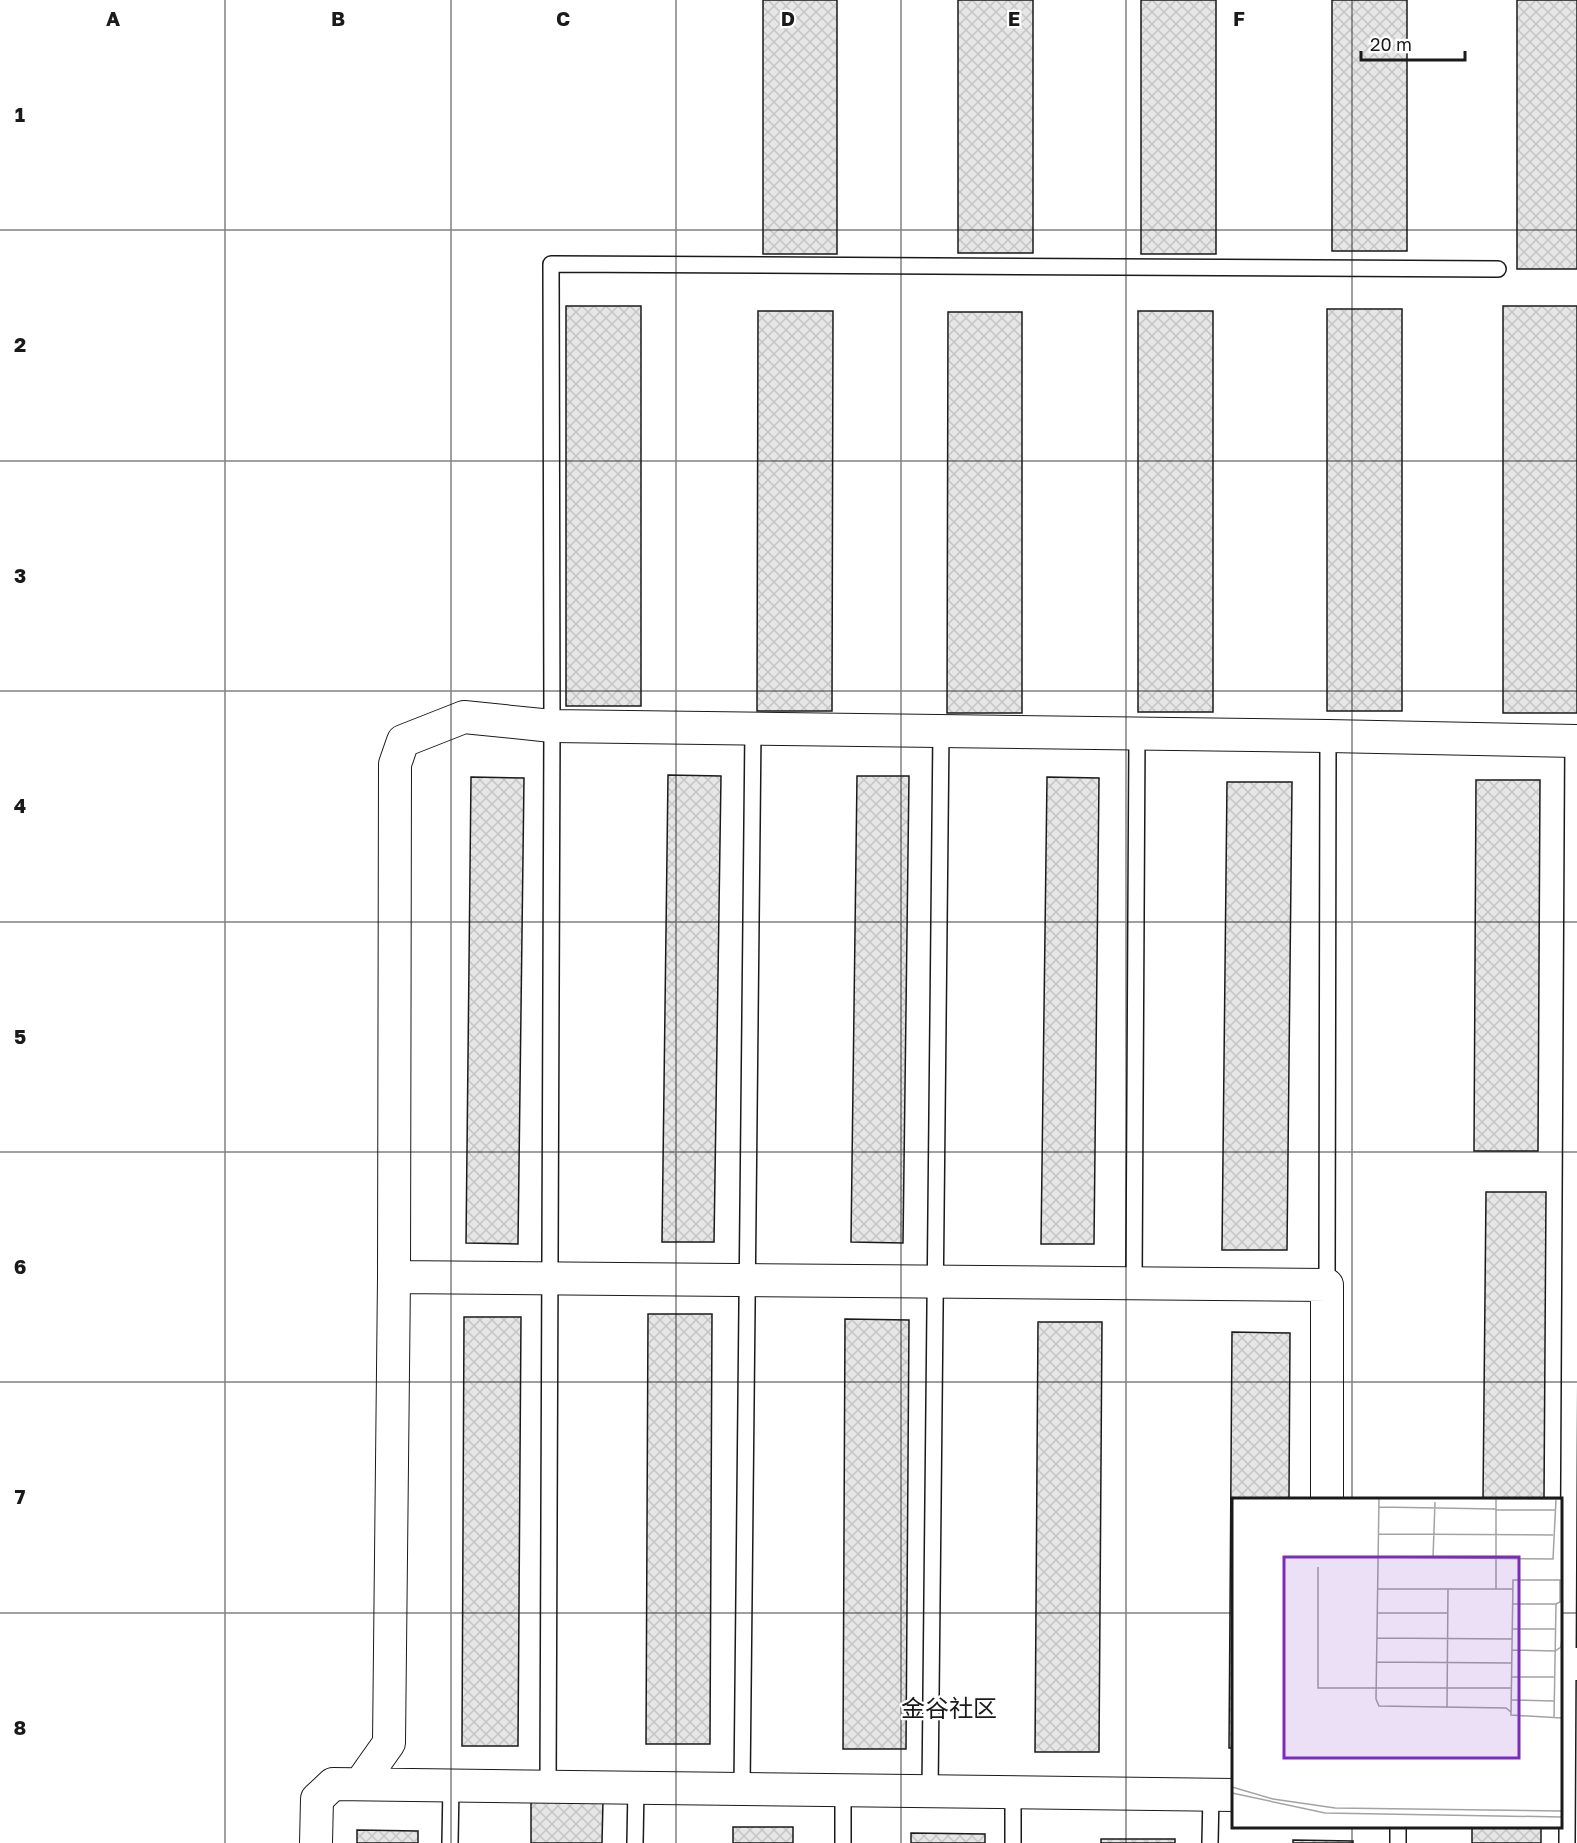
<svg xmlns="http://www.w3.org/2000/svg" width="1577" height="1843" font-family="'Golos Text','Noto Sans SC',sans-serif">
  <defs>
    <pattern id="building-cross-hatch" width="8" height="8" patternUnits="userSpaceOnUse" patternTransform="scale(1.5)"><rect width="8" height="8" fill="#e6e6e6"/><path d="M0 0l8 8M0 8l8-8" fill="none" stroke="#c5c5c5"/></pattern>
  </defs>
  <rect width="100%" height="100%" fill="#fff"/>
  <path fill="url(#building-cross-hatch)" stroke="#1a1a1a" stroke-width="1.5" d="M763 0H837V254H763Z
    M958 0H1033V253H958Z
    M1141 0H1216V254H1141Z
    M1332 0H1407V251H1332Z
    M1517 0H1577V269H1517Z
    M566 306H641V706H566Z
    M1503 306H1577V713H1503Z
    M1327 309H1402V711H1327Z
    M758 311H833L832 711H757Z
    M1138 311H1213V712H1138Z
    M948 312H1022V713H947Z
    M668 775 721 776 714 1242H662Z
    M857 776H909L903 1243 851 1242Z
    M471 777 524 778 518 1244 466 1243Z
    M1047 777 1099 778 1094 1244H1041Z
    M1476 780H1540L1538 1151H1474Z
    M1227 782H1292L1287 1250H1222Z
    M1486 1192H1546L1544 1500H1483Z
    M648 1314H712L710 1744H646Z
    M464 1317H521L518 1746H462Z
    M845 1319 909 1320 906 1749H843Z
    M1038 1322H1102L1099 1752H1035Z
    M1232 1332 1290 1333 1289 1500H1234V1748H1229Z
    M531 1800H603L602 1843H531Z
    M1472 1826H1541V1843H1472Z
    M733 1827H793V1843H733Z
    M357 1830 418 1831V1843H357Z
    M911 1833 985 1834V1843H911Z
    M1101 1839H1175V1843H1101Z
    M1293 1840 1353 1841V1843H1293Z"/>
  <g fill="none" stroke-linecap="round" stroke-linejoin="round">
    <defs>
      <path id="service" d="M1134 1283 1137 733
        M1327 1285 1328 736
        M548 1786 552 726 551 264 1498 269
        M742 1788 753 729
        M930 1791 941 731
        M450 1843 451 1785
        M635 1843 636 1787
        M843 1843V1790
        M1013 1843V1792
        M1210 1843 1211 1794
        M1398 1843V1826
        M1567 1843 1573 741"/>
      <path id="minor" d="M394 1277 1327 1285V1500
        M1560 1664H1577
        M360 1784 389 1743 394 1277 395 764 403 741 464 717 552 726 1328 736 1577 741
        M316 1843 317 1799 333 1784 1234 1795"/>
    </defs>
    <use href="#service" stroke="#1a1a1a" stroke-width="18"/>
    <use href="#minor" stroke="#1a1a1a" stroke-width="34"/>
    <use href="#service" stroke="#fff" stroke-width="15"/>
    <use href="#minor" stroke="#fff" stroke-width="32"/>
  </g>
  <path fill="none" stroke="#1a1a1a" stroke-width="1.5" stroke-opacity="0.55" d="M225 0V1843M451 0V1843M676 0V1843M901 0V1843M1126 0V1843M1352 0V1500M0 230H1577M0 461H1577M0 691H1577M0 922H1577M0 1152H1577M0 1382H1577M0 1613H1234M1560 1613H1577M1352 1826V1843"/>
  <g text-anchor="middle" stroke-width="4.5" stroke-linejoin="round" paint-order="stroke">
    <g font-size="24" fill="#1a1a1a" stroke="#fff">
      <text x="949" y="1717">金谷社区</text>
    </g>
  </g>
  <g transform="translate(1232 1498)">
    <rect width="330" height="330" fill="#fff"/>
    <path fill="none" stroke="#a3a3a3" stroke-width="1.5" d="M147 0 144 201 147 208 274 210 279 214M209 0 330 1M264 0V91M147 9 264 11M264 12H324M147 36 321 37M147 59 321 61 324 2M201 60 203 4M86 69V190H280M146 91H216M281 106H324L322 220M324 106 328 104V82H281L279 217 330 220M146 115H216M280 131H323M145 140 280 141M280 152 323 153 329 149 330 140M145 164 280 165M280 179H323M280 202 322 203M215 209 216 91H281M0 289 41 301 103 310 330 313M0 295 93 315 330 319"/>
    <path fill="#7b2cbf" fill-opacity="0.15" stroke="#7b2cbf" stroke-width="3" d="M52 59H287V260H52Z"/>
    <rect width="330" height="330" fill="none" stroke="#1a1a1a" stroke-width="3"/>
  </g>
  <g font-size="20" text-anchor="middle" font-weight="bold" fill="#1a1a1a" stroke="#fff" stroke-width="4.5" stroke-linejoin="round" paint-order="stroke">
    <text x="113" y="26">A</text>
    <text x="338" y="26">B</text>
    <text x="563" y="26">C</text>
    <text x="788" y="26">D</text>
    <text x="1014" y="26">E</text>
    <text x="1239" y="26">F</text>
    <text x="20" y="122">1</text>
    <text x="20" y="352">2</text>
    <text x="20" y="583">3</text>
    <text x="20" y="813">4</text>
    <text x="20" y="1044">5</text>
    <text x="20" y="1274">6</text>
    <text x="20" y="1504">7</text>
    <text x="20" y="1735">8</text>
  </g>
  <path d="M1361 51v9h104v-9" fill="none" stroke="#1a1a1a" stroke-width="3"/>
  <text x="1370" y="51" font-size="18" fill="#1a1a1a" stroke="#ffffff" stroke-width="4.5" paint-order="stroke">20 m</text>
</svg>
